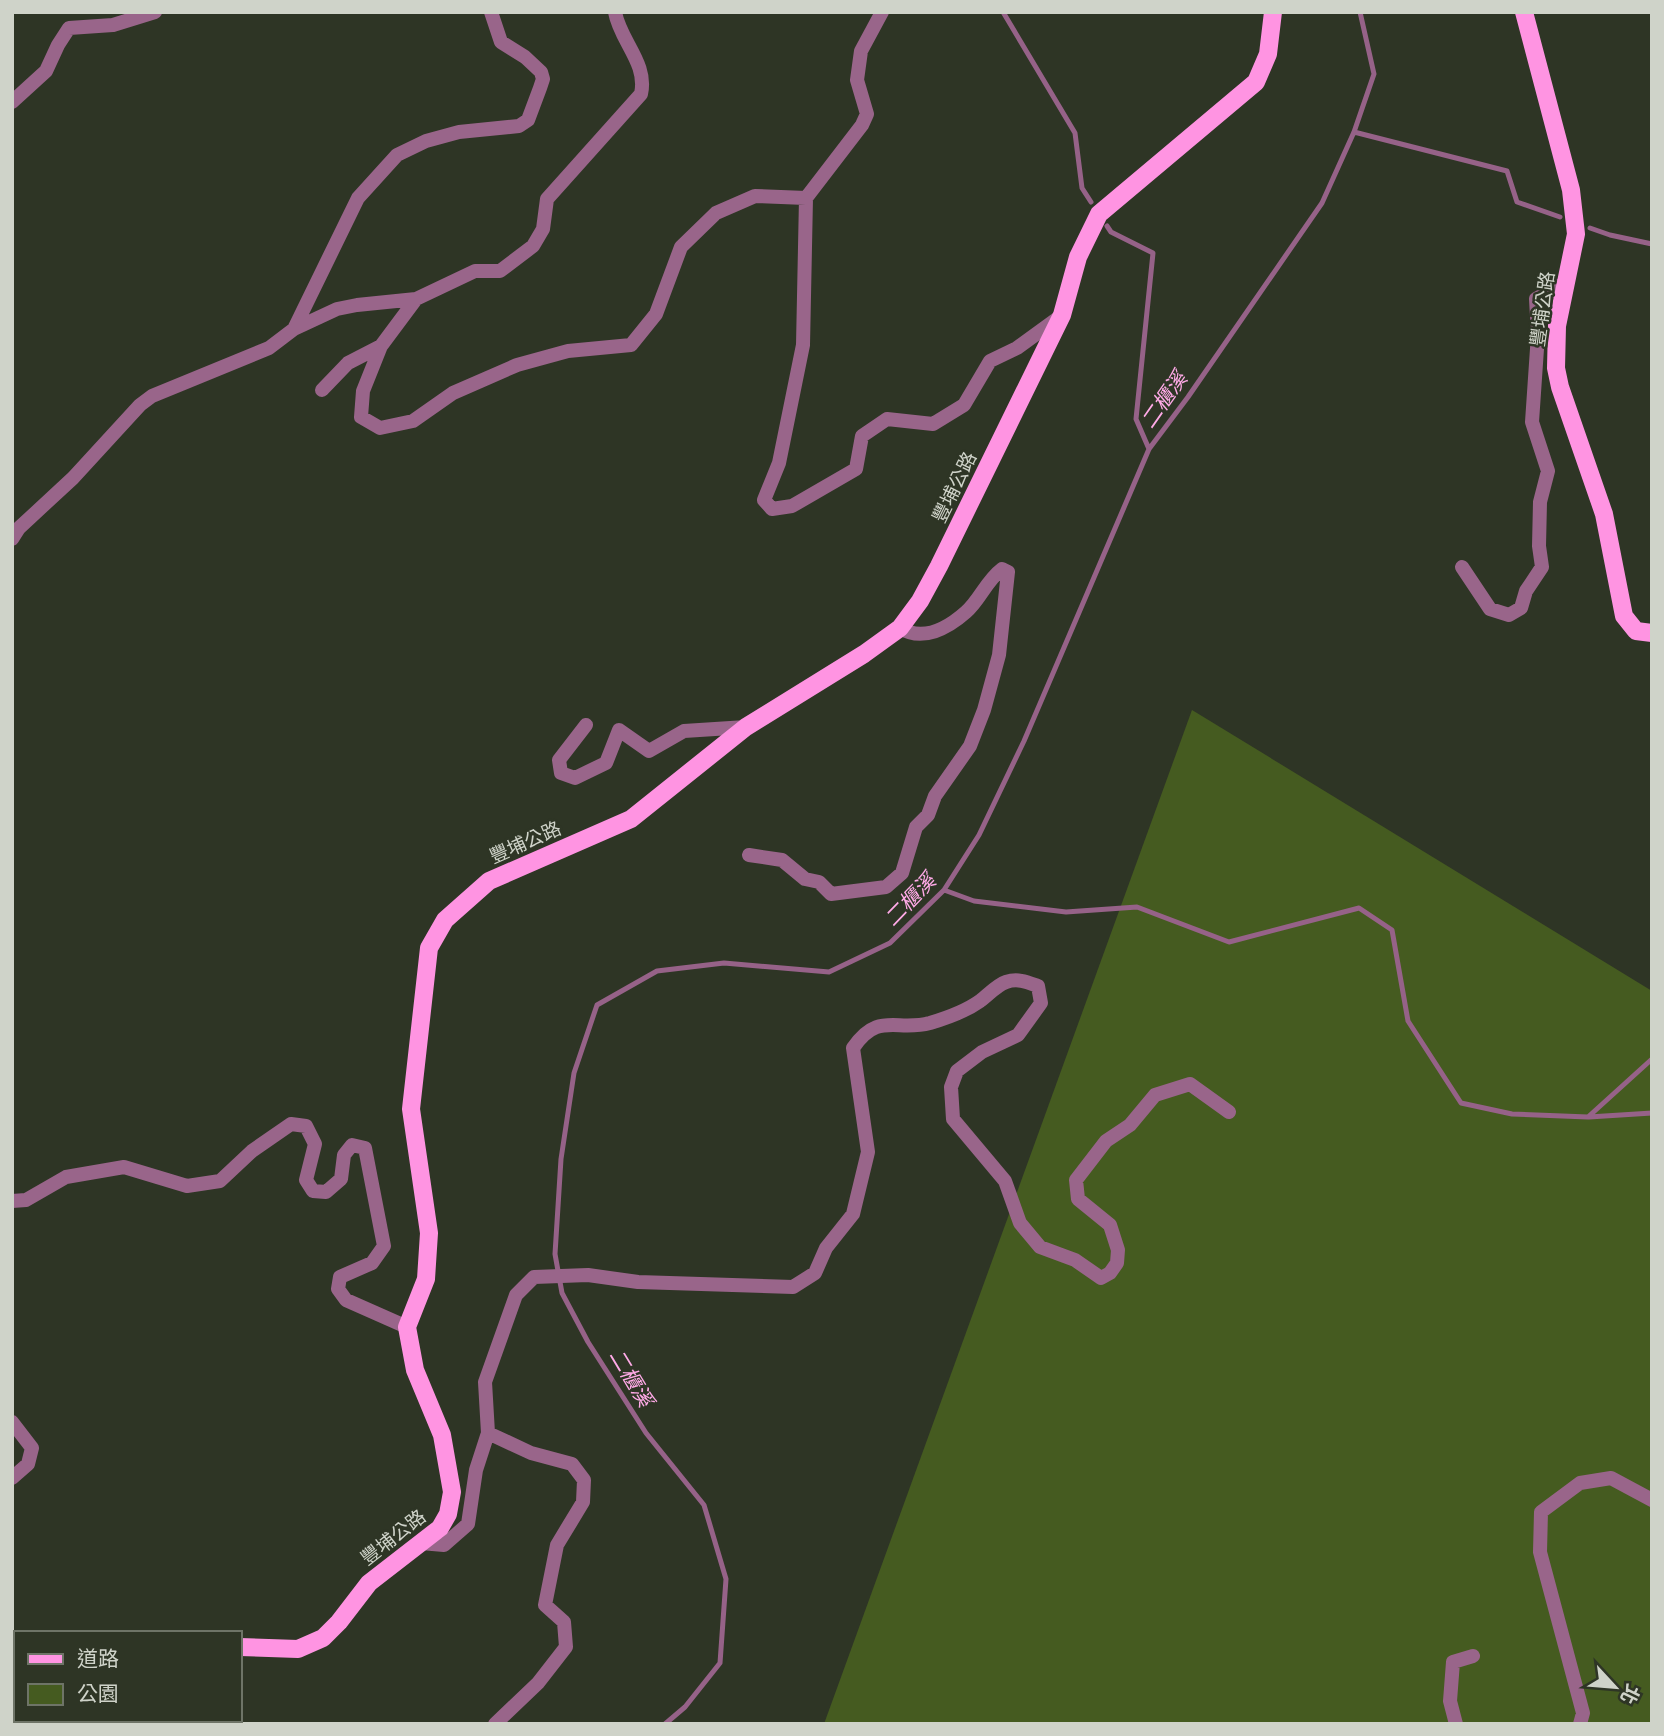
<svg xmlns="http://www.w3.org/2000/svg" width="1664" height="1736" font-family="Lora,'Noto Sans TC',serif">
  <rect width="100%" height="100%" fill="#2e3525"/>
  <path fill="#455b20" d="M1192 710 1652 991V1724H824Z"/>
  <g fill="none" stroke-linecap="round" stroke-linejoin="round">
    <path stroke="#966288" stroke-width="5" d="M1003 12 1075 133 1082 188 1091 202
      M1354 132 1507 171 1517 202 1560 217
      M1107 226 1111 232 1153 253 1136 419 1149 449
      M1590 228 1610 235 1652 244
      M944 890 974 901 1066 912 1137 907 1229 942 1359 908 1392 930 1408 1021 1461 1103 1512 1114 1588 1117 1652 1059
      M1589 1117 1652 1113
      M665 1724 685 1707 720 1663 726 1579 704 1505 646 1433 588 1342 562 1293 555 1254 561 1159 574 1073 597 1005 657 971 724 963 829 972 890 943 944 890 979 835 1024 741 1149 449 1188 397 1322 203 1354 132 1374 74 1360 12"/>
    <path stroke="#99658a" stroke-width="14" d="M615 12C620 41 648 63 641 94L547 199 543 229 533 246 500 271H475L416 299 381 346 363 391 361 417 380 428 413 421 453 393 517 365 568 351 631 345 656 314 681 247 716 213 755 196 806 198 803 345 779 463 764 500 772 509 792 506 856 469 862 436 887 419 933 424 964 405 990 361 1017 348 1061 316
      M12 102 46 71 58 45 69 28 113 25 155 12
      M806 198 862 125 867 114 857 80 861 51 882 12
      M294 329 358 198 397 155 426 141 459 132 519 126 528 120 540 88 543 79 541 72 525 57 501 42 491 12
      M322 390 348 363 381 346
      M12 539 19 528 73 478 140 405 152 396 269 348 294 329 337 309 357 305 416 299
      M1462 567 1490 609 1509 615 1521 608 1526 591 1542 567 1539 546 1540 502 1548 471 1532 422 1538 334 1536 299 1565 283
      M586 725 559 760 561 773 575 778 606 763 619 730 649 751 684 731 746 727
      M749 855 782 860 805 879 819 882 831 894 886 887 902 873 916 827 928 815 935 796 970 746 984 710 999 655 1008 572 1002 569C986 581 980 600 966 612 948 628 923 642 900 628
      M12 1201 26 1200 66 1177 124 1167 187 1186 220 1181 252 1151 291 1124 306 1126 315 1144 306 1180 313 1191 326 1192 341 1179 344 1155 352 1145 365 1148 384 1246 372 1263 340 1277 338 1289 346 1300 407 1327
      M12 1422 32 1448 28 1464 12 1478
      M488 1433 531 1453 572 1464 584 1480 583 1502 557 1545 545 1605 564 1622 566 1647 538 1683 495 1724
      M421 1543 444 1545 468 1524 476 1470 488 1433 485 1382 516 1295 534 1277 588 1275 638 1282 793 1287 815 1273 826 1248 853 1214 868 1152 853 1048C878 1011 896 1032 930 1023 947 1018 966 1011 980 1001 988 995 997 985 1006 982 1018 978 1027 982 1038 986L1041 1003 1018 1035 982 1052 957 1071 951 1087 953 1119 1005 1181 1020 1223 1040 1247 1075 1260 1101 1278 1110 1273 1117 1263 1118 1250 1110 1225 1078 1199 1076 1180 1106 1141 1130 1125 1155 1095 1190 1084 1229 1112
      M1456 1724 1450 1701 1453 1662 1473 1656
      M1580 1724 1583 1713 1540 1552 1541 1512 1580 1483 1611 1478 1652 1500"/>
    <path stroke="#ff94e2" stroke-width="18" d="M1524 12 1571 190 1576 234 1557 326 1556 368 1560 387 1604 514 1624 616 1636 631 1652 633
      M240 1647 298 1649 323 1638 339 1622 369 1583 440 1528 448 1514 452 1492 442 1435 415 1370 407 1327 426 1279 429 1233 411 1109 429 948 445 920 489 881 631 819 746 727 864 654 900 628 920 601 939 566 1062 315 1078 257 1099 214 1256 82 1268 54 1273 12
      M95 1724 100 1720"/>
  </g>
  <g text-anchor="middle" stroke-width="5" stroke-linejoin="round" paint-order="stroke">
    <g font-size="19" fill="#cfd3c9" stroke="#2e3525">
      <text transform="translate(1542 309) rotate(-82)" y="7">豐埔公路</text>
      <text transform="translate(954 487) rotate(-64)" y="7">豐埔公路</text>
      <text transform="translate(525 842) rotate(-24)" y="7">豐埔公路</text>
      <text transform="translate(393 1537) rotate(-38)" y="7">豐埔公路</text>
    </g>
    <g font-size="21" font-style="italic" fill="#ffaae7" stroke="#2e3525">
      <text transform="translate(1164 400) rotate(-55)" y="7">二櫃溪</text>
      <text transform="translate(910 900) rotate(-46)" y="7">二櫃溪</text>
      <text transform="translate(631 1378) rotate(59)" y="7">二櫃溪</text>
    </g>
  </g>
  <rect width="1664" height="1736" fill="none" stroke="#cfd3c9" stroke-width="28"/>
  <rect x="14" y="1631" width="228" height="91" fill="#2e3525" stroke="#6e7467" stroke-width="2"/>
  <rect x="28" y="1654" width="35" height="10" fill="#ff94e2" stroke="#6e7467" stroke-width="2"/>
  <text x="77" y="1666" font-size="21" fill="#cfd3c9">道路</text>
  <rect x="28" y="1684" width="35" height="21" fill="#455b20" stroke="#6e7467" stroke-width="2"/>
  <text x="77" y="1701" font-size="21" fill="#cfd3c9">公園</text>
  <g transform="translate(1615 1687) rotate(116)" stroke="#2e3525" stroke-width="5" paint-order="stroke">
  <path d="M0-5L12 26L0 18L-12 26Z" fill="#cfd3c9"/>
  <text y="-10" font-size="19" font-weight="bold" text-anchor="middle" fill="#cfd3c9">北</text>
  </g>
</svg>
